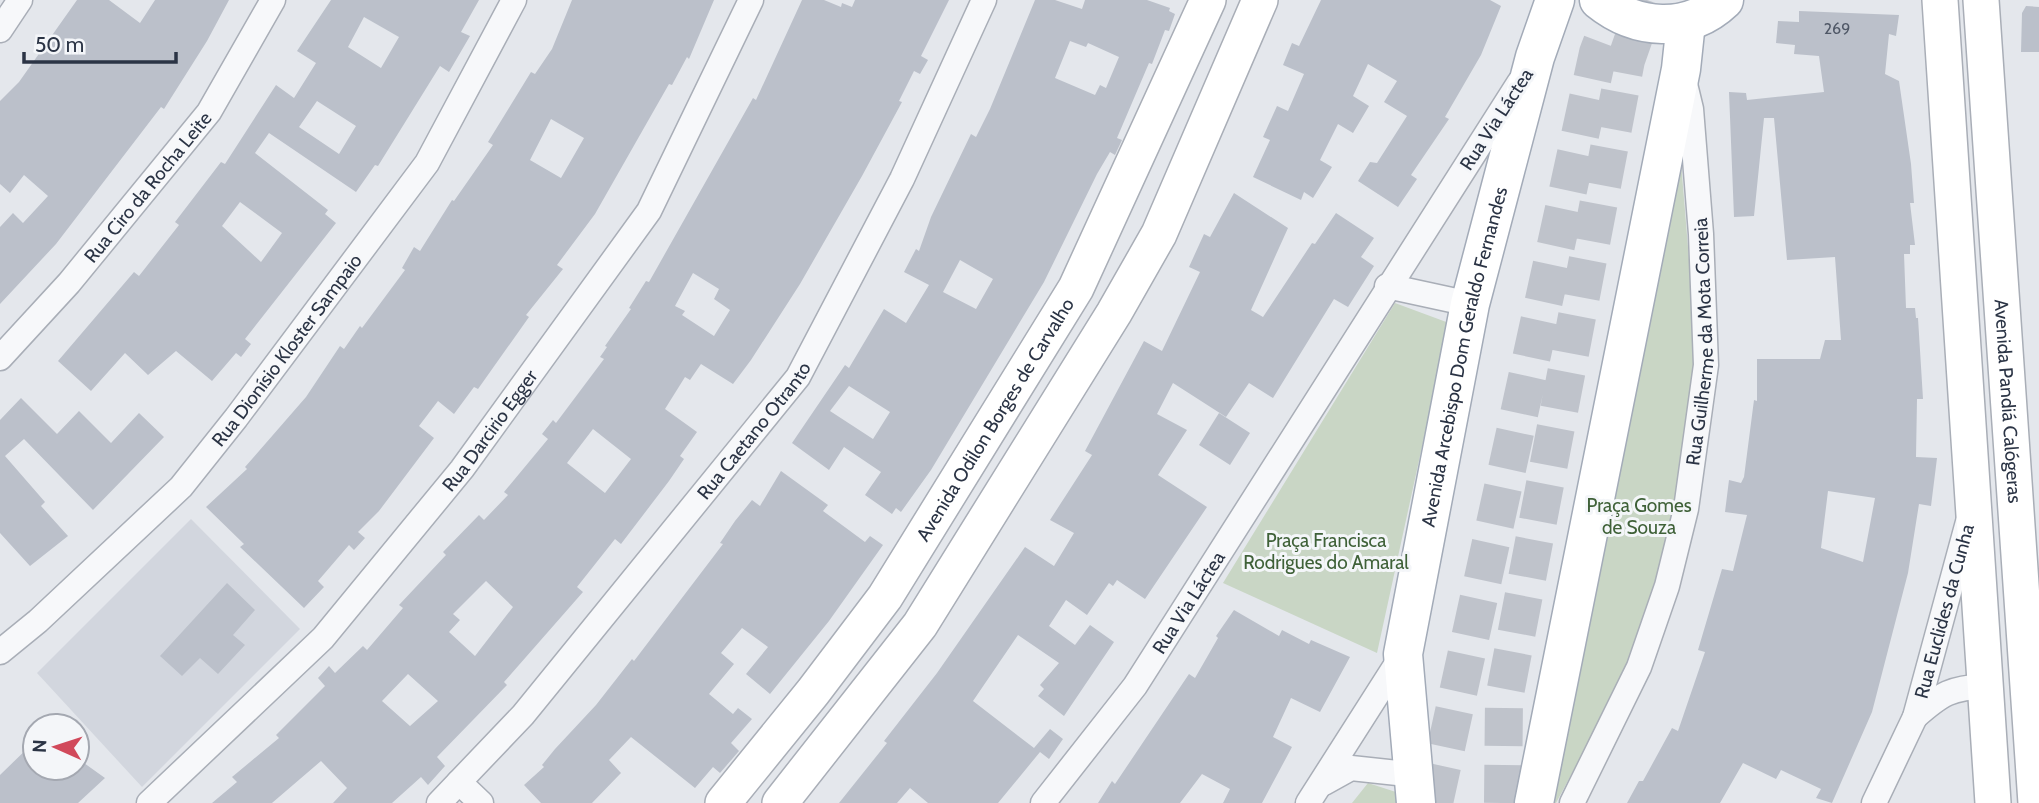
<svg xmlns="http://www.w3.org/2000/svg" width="2039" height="803" font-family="Cabin,sans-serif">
  <rect width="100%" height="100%" fill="#e4e7ec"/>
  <path fill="#d2d6de" d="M191 519 300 629 142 787 37 673Z"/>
  <path fill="#c9d6c5" d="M1679 138 1698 369 1680 522 1627 671 1556 803H1537Z
    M1395 303 1449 323 1377 653 1223 583Z
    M1368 783 1399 793 1400 803H1352Z"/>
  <path fill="#bbc0ca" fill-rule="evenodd" d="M77 0H109L140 23 155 0H229L207 41 164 109 161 107 56 244 0 304V227L13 213 23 223 48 196 24 175 10 193 0 184V101L19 82Z
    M331 0H479L461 32 470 36 449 72 440 66 378 166 375 165 356 192 269 133 255 153 328 210 325 214 336 223 245 339 251 344 241 357 236 353 212 381 176 351 148 375 125 353 91 391 58 361 134 272 139 276 179 225 175 222 221 162 225 164 276 85 294 98 316 63 297 51ZM364 17 399 37 381 68 348 47ZM317 101 356 126 339 154 299 127ZM240 202 282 233 261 262 222 226Z
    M572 0H714L689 59 687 57 672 85 669 84 595 214 557 265 563 269 526 315 529 317 478 389 474 387 454 414 438 401 419 426 434 438 379 511 358 532 365 538 354 550 349 545 318 581 324 587 304 608 240 547 244 544 206 507 247 469 245 467 306 397 340 346 344 349 360 326 362 328 405 270 402 268 414 247 420 251 452 200 454 201 493 145 488 142 531 72 535 74 552 49ZM551 119 584 138 561 178 530 160Z
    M802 0H824L841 7 842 3 852 7 855 0H949L921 56 928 60 920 74 914 71 899 101 902 102 862 176 800 284 751 360 733 384 701 364 690 380 685 377 665 409 697 432 680 456 684 459 669 481 621 544 615 539 577 587 583 592 504 682 507 685 437 757 445 766 428 785 421 777 392 803H333L347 788 321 761 272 803H212L237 782 232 777 279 738 276 735 325 686 318 678 329 666 335 673 363 646 367 650 403 608 399 605 446 555 443 552 479 515 484 520 508 495 504 492 548 439 542 434 553 420 556 423 604 359 600 357 607 347 605 346 631 309 629 308 646 281 649 282 753 98 756 100ZM693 273 719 289 714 299 730 310 714 336 682 315 685 311 675 306ZM593 429 631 459 605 493 567 463ZM486 581 513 607 475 656 449 632 460 620 453 614ZM408 674 438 701 410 726 382 701Z
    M1035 0H1055L1082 9 1085 0H1147L1170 8 1169 11 1175 14 1169 31 1165 30 1152 64 1149 63 1117 138 1122 140 1115 155 1110 152 1097 174 1044 282 931 470 901 512 896 508 892 514 865 495 881 472 844 447 829 470 792 443 845 365 849 368 884 309 906 323 929 285 904 272 916 249 919 251 931 217 971 134 976 137 990 109ZM1070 41 1086 47 1088 43 1119 57 1106 88 1100 85 1095 95 1055 78ZM960 260 993 279 976 309 943 292ZM849 386 890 412 873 439 830 411Z
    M1321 0H1490L1501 6 1481 55 1445 117 1449 119 1411 175 1417 179 1398 207 1358 181 1370 162 1377 163 1407 116 1384 102 1397 81 1368 64 1353 96 1369 106 1353 133 1338 124 1320 160 1332 167 1313 198 1304 192 1301 200 1253 177 1270 140 1263 137 1277 106 1288 111 1304 74 1283 65 1292 43 1299 46Z
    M2026 6 2039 7V52H2021L2022 13Z
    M1799 11 1899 15 1896 36 1889 34 1885 74 1899 81 1911 164 1914 203H1910L1915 245H1910V254H1904L1906 308H1915L1916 318H1918L1923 399H1917L1916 457 1937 458 1931 506 1919 504 1908 573 1872 712 1832 803 1816 798 1821 789 1781 770 1776 779 1743 763 1720 803H1627L1639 781H1643L1672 728 1678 731 1705 652 1698 650 1722 569 1733 571 1747 515 1725 512 1729 480 1741 483 1744 477 1754 400 1757 401V359H1820L1825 340H1841L1835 257 1787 260 1774 118H1764L1754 216 1734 217 1729 92 1746 93 1747 100 1824 92 1819 56 1794 54 1795 45 1776 43 1778 21 1799 22ZM1828 491 1875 498 1863 562 1821 548Z
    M1234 193 1288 228 1251 310 1263 317 1312 243 1315 244 1336 213 1374 238 1361 257 1374 266 1348 307 1334 299 1273 398 1249 383 1226 417 1173 383 1157 414 1187 430 1158 475 1207 507 1145 599 1117 580 1113 586 1109 583 1087 615 1066 600 1049 626 1075 645 1090 625 1114 642 1064 716 1038 696 1044 689 1040 685 1059 663 1018 635 973 701 1034 748 1050 729 1063 739 1049 759 1040 752 998 803H928L910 788 897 803H839L887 743 884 741 937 673 1025 547 1054 566 1074 533 1050 520 1092 455 1085 451 1144 341 1162 351 1200 272 1189 267 1204 234 1210 237Z
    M21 398 57 434 79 411 111 443 139 413 164 437 93 510 24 439 5 456 45 502 41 506 68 536 30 566 0 533V420Z
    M1219 413 1250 433 1230 465 1199 445Z
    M781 471 828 505 823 511 865 542 870 536 883 545 829 621 770 694 746 674 768 647 742 628 721 653 734 664 709 694 733 714 738 708 752 719 731 743 739 751 720 773 713 767 695 788 631 737 609 760 621 773 592 803H541L524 785 544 767 542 765 555 749 596 705 632 659 634 661 723 544 720 543 735 521 752 500 760 506Z
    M227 583 255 610 233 635 245 645 218 674 200 658 182 676 160 656Z
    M1234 610 1279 636 1282 630 1309 644 1311 640 1350 657 1320 712 1291 698 1273 737 1292 747 1262 803H1223L1230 789 1202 774 1180 803H1098L1112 781 1115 784 1189 674 1195 678 1218 638 1216 636Z
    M35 741V768H77V758L105 778 78 803H0V775Z"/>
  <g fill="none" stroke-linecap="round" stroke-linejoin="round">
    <path stroke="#bfc3cb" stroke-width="38" stroke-dasharray="38 19" stroke-linecap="butt" d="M1434 803 1598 53 1618 0
      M1503 803 1504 699 1626 60 1647 0"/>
    <defs>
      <g id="street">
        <path d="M0 30 20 0"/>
        <path d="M1387 286 1470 304"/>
        <path id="s1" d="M0 358 69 283 209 112 273 0"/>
        <path id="s2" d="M0 652 38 621 181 487 236 418 427 163 514 0"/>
        <path d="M1915 717C1942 693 1951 688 1986 686"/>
        <path d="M459 782 481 803"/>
        <path d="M1324 783 1351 768 1416 775"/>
        <path id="s3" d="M149 803 323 638 462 469 649 211 751 0"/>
        <path id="s4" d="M439 803 523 715 798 377 902 179 984 0"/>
        <path id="s5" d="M1043 803 1135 686 1519 83"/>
        <path d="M1308 803 1403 654"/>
        <path id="s6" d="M1572 803 1639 667 1667 586 1686 509 1706 365 1701 234 1691 109 1684 80"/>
        <path id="s7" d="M1874 803 1915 717 1968 522"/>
      </g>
      <g id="secondary">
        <path d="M1940 0 1993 803"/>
        <path id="s8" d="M1981 0 2036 803"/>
        <path id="s9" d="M723 803 813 692 885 597 1076 288 1208 0"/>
        <path d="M780 803 920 625 1114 313 1159 234 1260 0"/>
      </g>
      <g id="primary">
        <path d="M1599 0C1636 30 1688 34 1724 0"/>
        <path id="s10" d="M1416 803 1403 654 1470 304 1535 57 1555 0"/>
        <path d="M1534 803 1681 69 1686 22"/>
      </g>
    </defs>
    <use href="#street" stroke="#a9aeb7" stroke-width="27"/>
    <use href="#secondary" stroke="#a9aeb7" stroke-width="38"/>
    <use href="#primary" stroke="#a3abb8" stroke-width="41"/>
    <use href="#street" stroke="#f7f8fa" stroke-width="24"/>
    <use href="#secondary" stroke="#fff" stroke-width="35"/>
    <use href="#primary" stroke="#fff" stroke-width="38"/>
  </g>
  <g text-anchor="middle" stroke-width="6" stroke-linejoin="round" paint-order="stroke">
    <g font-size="16" fill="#4f5766">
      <text x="1837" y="34">269</text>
    </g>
    <g font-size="19" fill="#2b3445" stroke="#f4f6f9">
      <text transform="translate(1496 119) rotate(-57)" y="7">Rua Via Láctea</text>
      <text dy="7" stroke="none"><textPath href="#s1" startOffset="226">Rua Ciro da Rocha Leite</textPath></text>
      <text dy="7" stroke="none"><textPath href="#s6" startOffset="485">Rua Guilherme da Mota Correia</textPath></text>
      <text dy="7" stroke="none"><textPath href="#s2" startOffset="418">Rua Dionísio Kloster Sampaio</textPath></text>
      <text dy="7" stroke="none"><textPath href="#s10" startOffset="453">Avenida Arcebispo Dom Geraldo Fernandes</textPath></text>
      <text dy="7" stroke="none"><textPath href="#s8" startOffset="402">Avenida Pandiá Calógeras</textPath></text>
      <text dy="7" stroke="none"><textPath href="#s9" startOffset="471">Avenida Odilon Borges de Carvalho</textPath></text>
      <text dy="7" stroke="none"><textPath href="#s4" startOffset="488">Rua Caetano Otranto</textPath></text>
      <text dy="7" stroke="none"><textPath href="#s3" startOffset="506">Rua Darcirio Egger</textPath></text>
      <text dy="7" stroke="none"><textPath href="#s5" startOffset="248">Rua Via Láctea</textPath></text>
      <text dy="7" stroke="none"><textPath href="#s7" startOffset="205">Rua Euclides da Cunha</textPath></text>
    </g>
    <g font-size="19" fill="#3f6138" stroke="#f4f6f9">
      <text x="1639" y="512">Praça Gomes<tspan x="1639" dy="22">de Souza</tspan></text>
      <text x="1326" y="547">Praça Francisca<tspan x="1326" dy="22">Rodrigues do Amaral</tspan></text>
    </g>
  </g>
  <g transform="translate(56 747) rotate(273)"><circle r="33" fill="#f4f6f9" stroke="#a4a8b1" stroke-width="2"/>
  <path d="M0-5L12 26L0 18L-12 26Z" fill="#d1495b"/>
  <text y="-10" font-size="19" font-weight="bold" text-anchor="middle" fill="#2b3445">N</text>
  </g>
  <path d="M24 52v10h152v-10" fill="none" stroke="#2b3445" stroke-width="3.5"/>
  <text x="35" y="52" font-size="21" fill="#2b3445" stroke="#f4f6f9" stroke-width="5" paint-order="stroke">50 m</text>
</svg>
